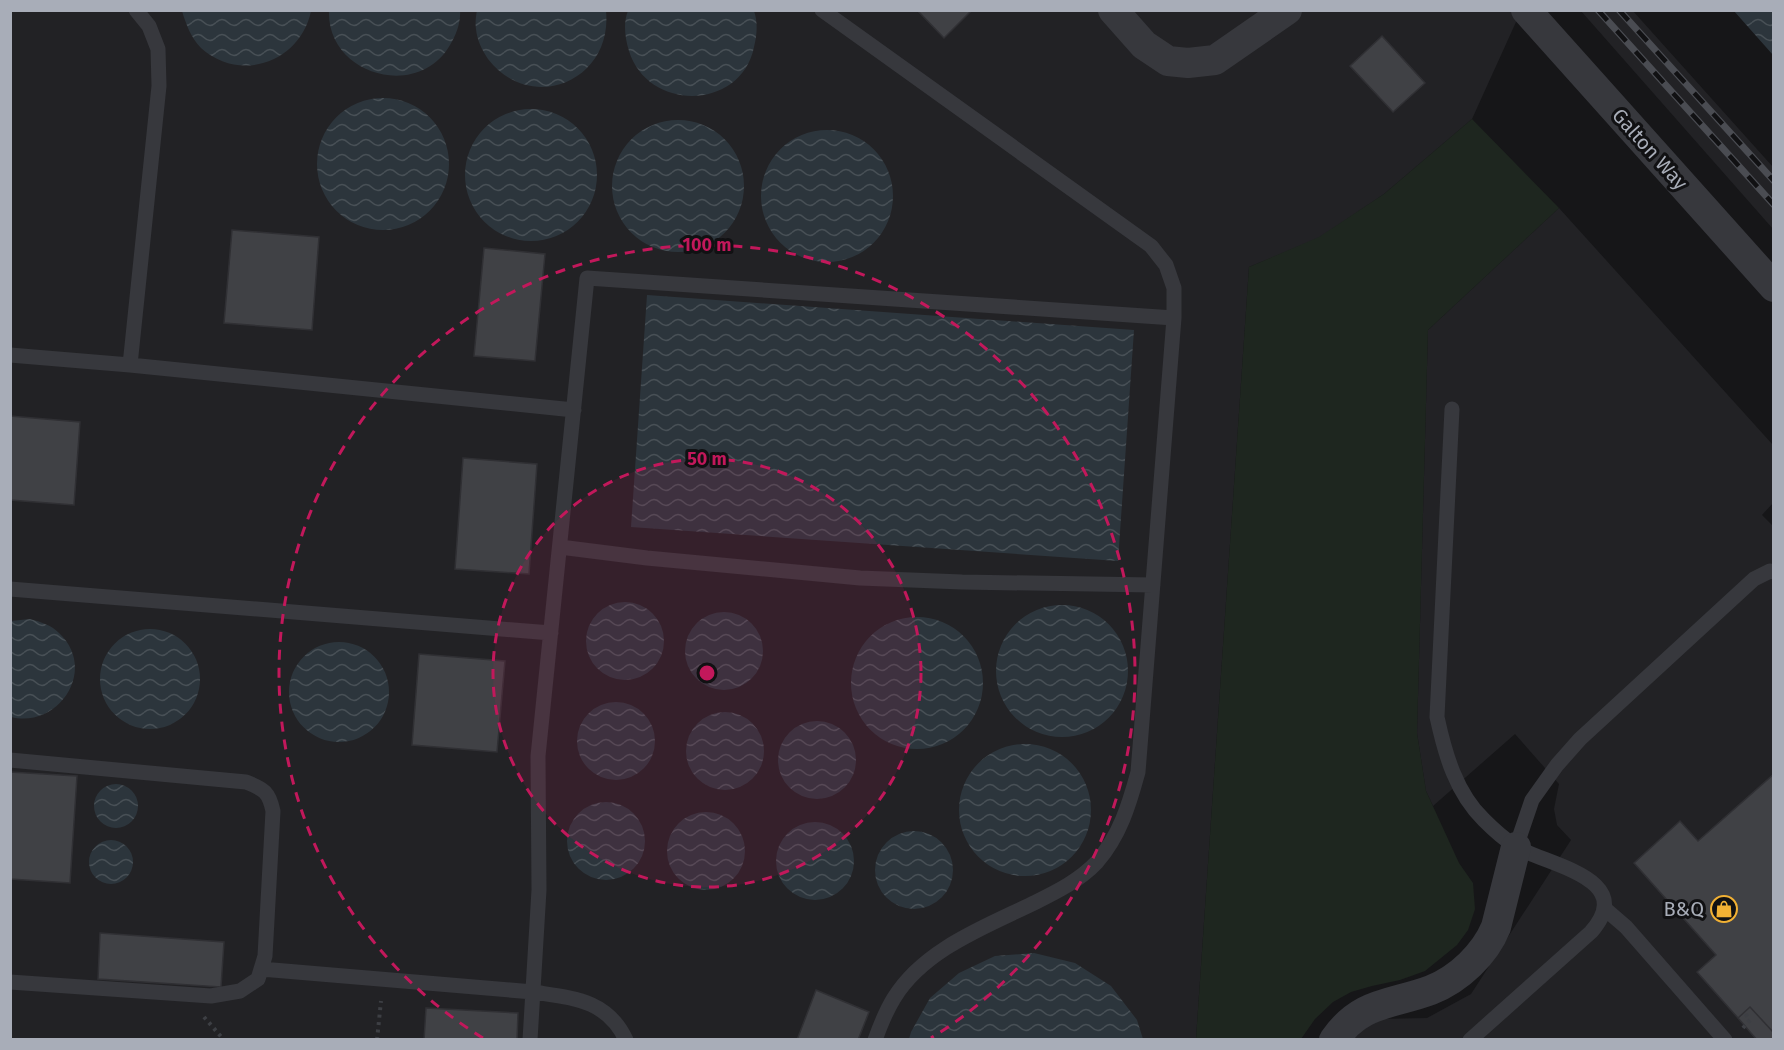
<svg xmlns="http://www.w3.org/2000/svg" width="1784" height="1050" font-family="'Fira Sans',sans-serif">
  <defs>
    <pattern id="water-waves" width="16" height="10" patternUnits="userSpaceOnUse" patternTransform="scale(1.5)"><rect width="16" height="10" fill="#2c353c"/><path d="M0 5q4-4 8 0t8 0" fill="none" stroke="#485056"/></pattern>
  </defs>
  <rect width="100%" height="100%" fill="#161618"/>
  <path fill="#222225" d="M10 11H1521L1472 119 1384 194 1319 238 1249 267 1196 1039H11Z
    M1581 11H1633L1773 167V229Z
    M1559 208 1773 445V503L1762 515 1774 527 1773 1039 1351 1040 1377 1019 1427 1018 1471 994 1571 840 1557 825 1554 809 1559 784 1515 734 1433 806 1426 791 1417 733 1428 330Z"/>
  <path fill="#1e261f" d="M1472 119 1559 208 1428 330 1417 733 1426 791 1459 863 1473 883 1475 909 1468 930 1457 945 1425 971 1400 980 1372 986 1351 992 1333 1002 1315 1019 1301 1039H1196L1249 267 1319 237 1384 194Z"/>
  <path fill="url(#water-waves)" d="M329 10H460C461 23 456 35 450 45 418 101 326 75 329 10Z
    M477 10 606 11C613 81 531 115 488 59 482 50 477 40 476 29 475 23 476 16 477 10Z
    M182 11V10L311 11C301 61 241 84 201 48 191 38 186 24 182 11Z
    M754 11C758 22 757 35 754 47 741 111 648 112 629 51 625 38 623 23 628 11Z
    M1734 11H1773V55Z
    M317 164a66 66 0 1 1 132 0a66 66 0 1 1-132 0Z
    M465 175a66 66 0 1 1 132 0a66 66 0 1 1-132 0Z
    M612 186a66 66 0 1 1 132 0a66 66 0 1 1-132 0Z
    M761 196a66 66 0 1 1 132 0a66 66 0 1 1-132 0Z
    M647 295 1134 330 1118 561 631 527Z
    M586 641a39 39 0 1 1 78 0a39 39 0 1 1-78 0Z
    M996 671a66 66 0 1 1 132 0a66 66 0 1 1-132 0Z
    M685 651a39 39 0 1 1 78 0a39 39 0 1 1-78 0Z
    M851 683a66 66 0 1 1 132 0a66 66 0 1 1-132 0Z
    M30 619C41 622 51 625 59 633 98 669 59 729 11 717V621Z
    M100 679a50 50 0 1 1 100 0a50 50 0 1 1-100 0Z
    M289 692a50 50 0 1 1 100 0a50 50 0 1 1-100 0Z
    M577 741a39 39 0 1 1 78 0a39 39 0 1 1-78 0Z
    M686 751a39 39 0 1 1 78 0a39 39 0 1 1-78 0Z
    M778 760a39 39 0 1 1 78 0a39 39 0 1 1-78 0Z
    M959 810a66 66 0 1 1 132 0a66 66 0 1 1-132 0Z
    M94 806a22 22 0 1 1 44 0a22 22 0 1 1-44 0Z
    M567 841a39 39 0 1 1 78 0a39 39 0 1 1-78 0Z
    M667 851a39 39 0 1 1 78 0a39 39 0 1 1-78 0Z
    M776 861a39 39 0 1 1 78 0a39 39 0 1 1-78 0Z
    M875 870a39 39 0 1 1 78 0a39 39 0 1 1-78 0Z
    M89 862a22 22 0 1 1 44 0a22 22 0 1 1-44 0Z
    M1034 953 1075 963 1111 986 1137 1020 1143 1039H909L911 1032 930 998 959 973 995 956Z"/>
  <path fill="#404145" stroke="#303034" stroke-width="1.5" d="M917 10H972L944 38Z
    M1382 36 1425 83 1393 112 1350 66Z
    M232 230 319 237 312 330 224 323Z
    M484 248 545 254 535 361 474 356Z
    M10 416 80 422 74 505 10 500Z
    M463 458 537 464 529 574 455 569Z
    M419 654 505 661 497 752 412 745Z
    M10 772 77 776 70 883 10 879Z
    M1774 774V1033L1750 1007 1738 1018 1697 972 1716 955 1634 863 1680 821 1698 841Z
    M100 933 224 942 221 987 98 979Z
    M816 990 869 1012 858 1040H797Z
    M1750 1007 1774 1033V1040H1757L1738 1018Z
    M426 1008 518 1013 517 1040H424Z"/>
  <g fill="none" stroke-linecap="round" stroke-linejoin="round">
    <path stroke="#3d3f44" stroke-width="4" stroke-dasharray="3 4.5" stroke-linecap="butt" d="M204 1017 224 1040
      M1743 1028 1750 1020 1744 1012
      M377 1040 381 1001"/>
    <path stroke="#37383d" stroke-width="15" d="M136 10 149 26 158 49 159 86 130 365 574 410
      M822 10 1151 246 1166 265 1174 288V318L1138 772C1129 805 1120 835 1097 862 1080 880 1058 891 1036 902 987 926 924 949 894 998 886 1011 880 1026 875 1040
      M10 355 130 365
      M1452 409 1437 717C1445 754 1456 793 1484 820 1493 829 1504 839 1515 846 1544 865 1639 877 1591 932L1470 1040
      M560 547 647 558 860 578 962 582 1153 585
      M10 589 551 633
      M10 760 246 782C264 789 269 792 273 811L265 956 258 979 240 991 211 996 10 982
      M1516 847 1532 800 1557 765 1580 739 1754 579 1770 571 1774 572
      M1604 908 1626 927 1725 1040
      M261 969 533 992C572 998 607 999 626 1040
      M530 1040 539 890 538 756 587 278 1174 318"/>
    <path stroke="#37383d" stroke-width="30" d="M1113 10 1144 45 1168 61 1188 63 1215 60 1287 10
      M1526 10 1774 287
      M1334 1040C1361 1001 1391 1005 1431 990 1459 979 1485 954 1496 927L1516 847"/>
    <defs>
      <path id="rail" d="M1598 10 1774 205
        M1619 10 1774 181"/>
    </defs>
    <use href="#rail" stroke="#4a4c52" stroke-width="7"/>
    <use href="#rail" stroke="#111113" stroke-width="4.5" stroke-dasharray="14" stroke-linecap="butt"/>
  </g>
  <circle cx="707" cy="673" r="214" fill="#c2185b" fill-opacity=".12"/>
  <g fill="none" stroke="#c2185b" stroke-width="3" stroke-dasharray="10 8">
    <circle cx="707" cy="673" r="214"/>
    <path d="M483 1038A428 428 0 1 1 931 1038"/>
  </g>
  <defs>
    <symbol id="shop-ring" viewBox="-11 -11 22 22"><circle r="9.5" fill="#111113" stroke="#f2b134" stroke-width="1.5"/><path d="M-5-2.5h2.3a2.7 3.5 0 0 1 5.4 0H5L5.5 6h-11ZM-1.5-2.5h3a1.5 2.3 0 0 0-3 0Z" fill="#f2b134"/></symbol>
  </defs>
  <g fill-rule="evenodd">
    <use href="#shop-ring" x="1709" y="894" width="30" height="30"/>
  </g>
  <g text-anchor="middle" stroke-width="6" stroke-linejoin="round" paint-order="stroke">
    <g font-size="20" fill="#a8adb8" stroke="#111113">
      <text transform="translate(1650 149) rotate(48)" y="7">Galton Way</text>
    </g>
    <g font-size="20" fill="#a8adb8" stroke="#111113" text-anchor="end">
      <text x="1704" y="916">B&amp;Q</text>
    </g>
  </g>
  <circle cx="707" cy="673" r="9" fill="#c2185b" stroke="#111113" stroke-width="3"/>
  <g font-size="18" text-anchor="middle" font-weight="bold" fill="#c2185b" stroke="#111113" stroke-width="6" stroke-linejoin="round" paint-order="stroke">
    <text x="707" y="251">100 m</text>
    <text x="707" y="465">50 m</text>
  </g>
  <rect width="1784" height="1050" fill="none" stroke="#a8adb8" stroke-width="24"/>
</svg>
